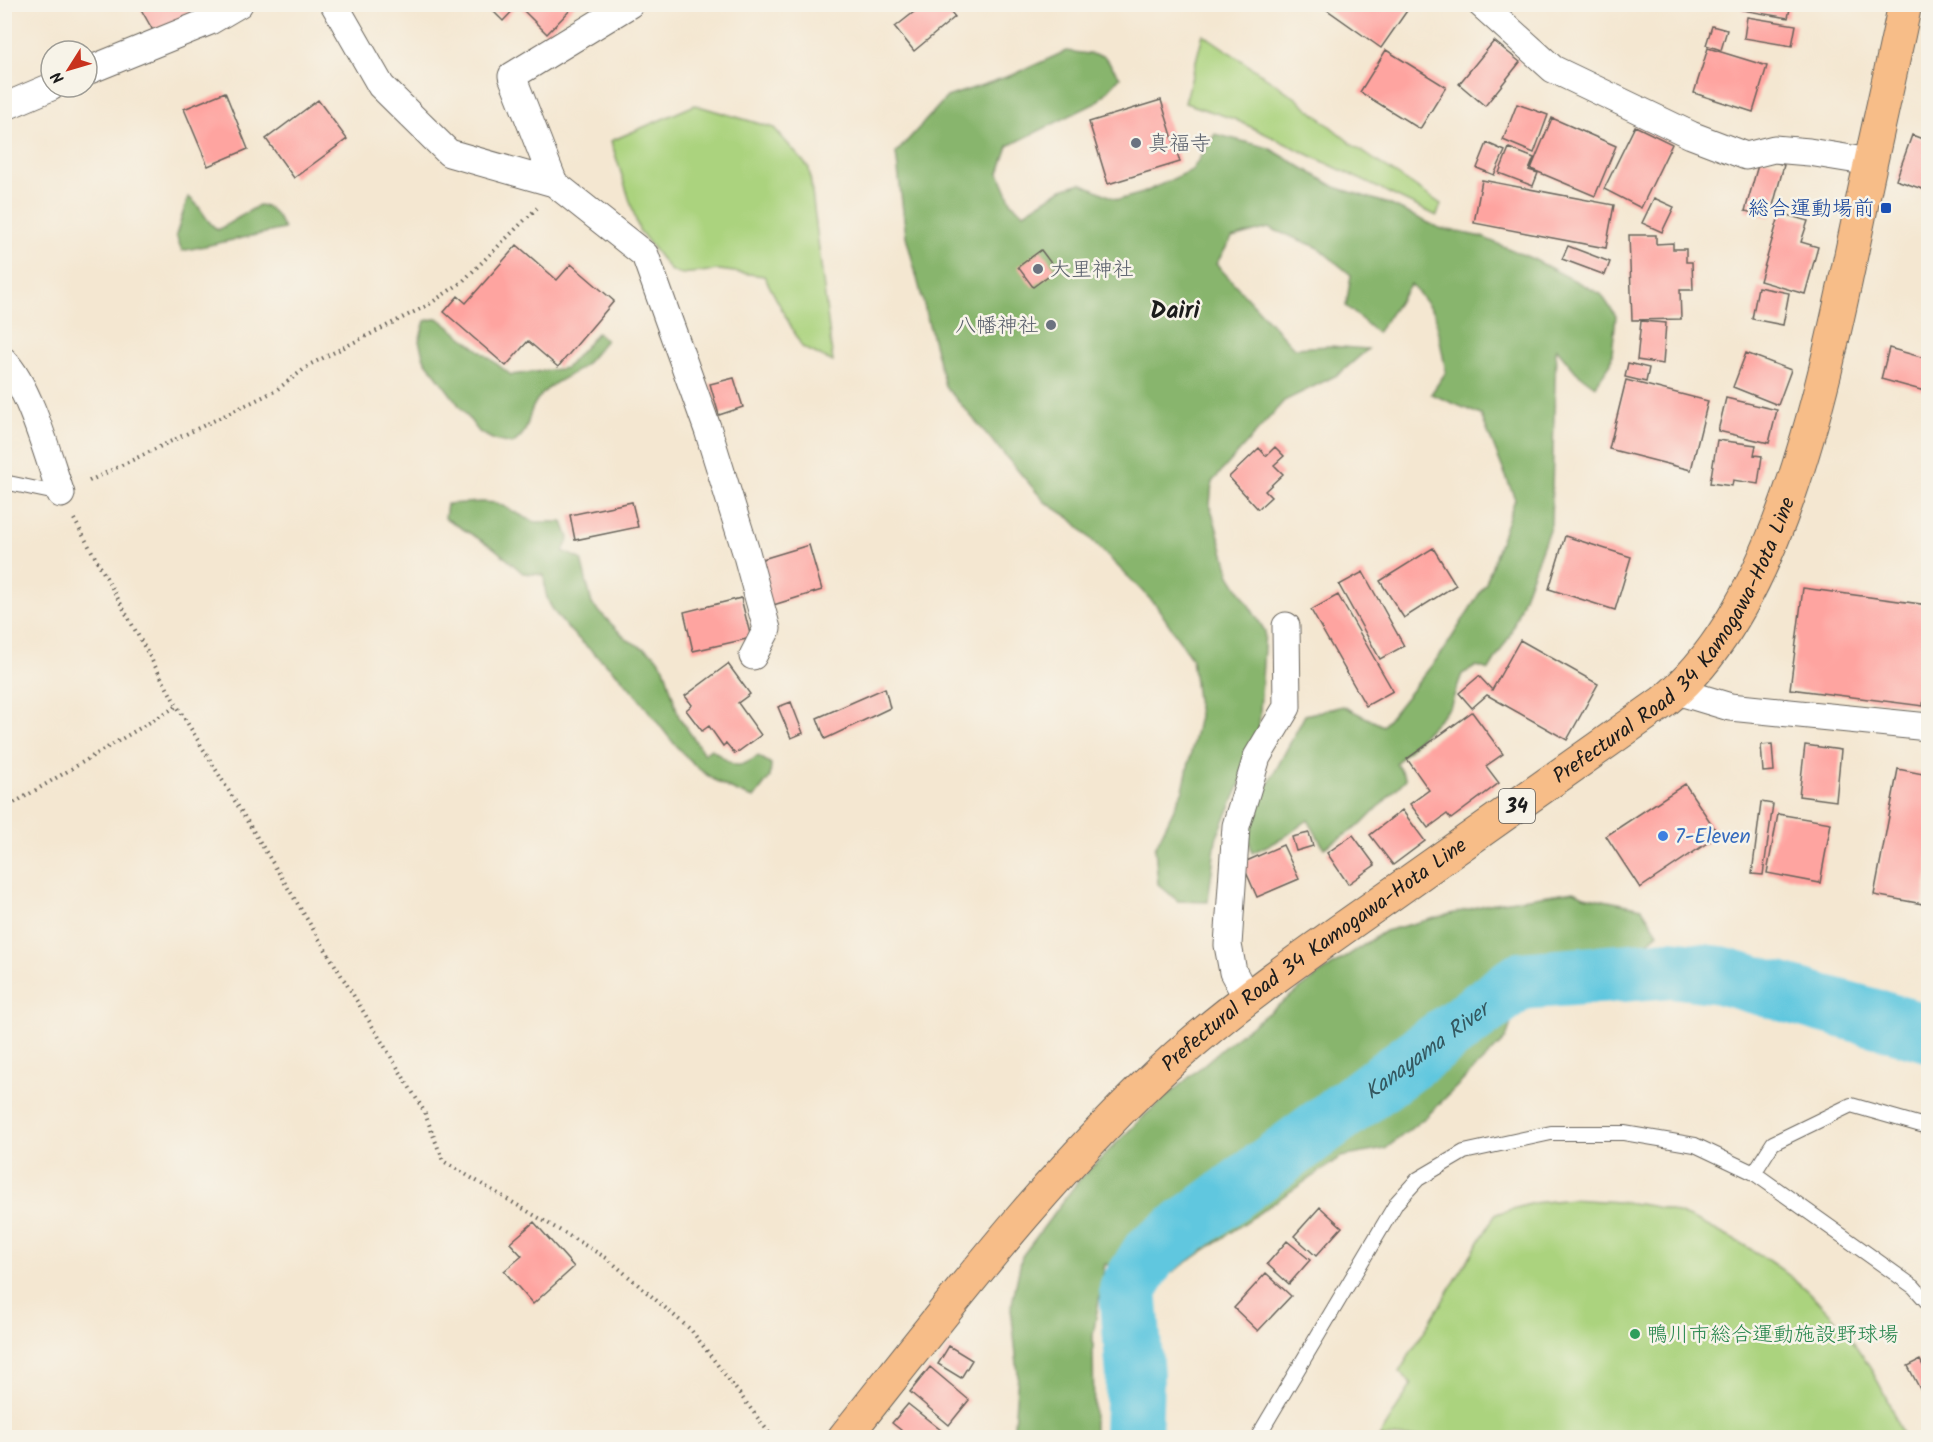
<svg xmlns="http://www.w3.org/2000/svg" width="1933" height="1442" font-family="Kalam,'Klee One',sans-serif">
  <rect width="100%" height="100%" fill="#f7f3e8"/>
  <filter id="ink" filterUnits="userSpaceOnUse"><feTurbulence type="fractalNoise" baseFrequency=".0167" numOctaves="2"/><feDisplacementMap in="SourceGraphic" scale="12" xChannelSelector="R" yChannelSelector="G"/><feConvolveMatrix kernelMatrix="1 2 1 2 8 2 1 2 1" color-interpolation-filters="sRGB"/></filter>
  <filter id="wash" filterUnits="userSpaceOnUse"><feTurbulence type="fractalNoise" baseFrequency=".008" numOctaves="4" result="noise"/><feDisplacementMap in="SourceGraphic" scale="24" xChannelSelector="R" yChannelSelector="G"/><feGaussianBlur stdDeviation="1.35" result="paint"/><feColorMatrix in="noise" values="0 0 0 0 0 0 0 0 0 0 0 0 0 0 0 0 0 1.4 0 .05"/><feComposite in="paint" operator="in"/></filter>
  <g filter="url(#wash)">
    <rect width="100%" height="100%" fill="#f4e7d1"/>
    <path fill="#abd37e" stroke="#64784d" stroke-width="1.5" d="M1203 34 1296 98 1354 146 1441 204 1437 216 1234 119 1185 103Z
      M695 105 774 128 809 168 833 362 802 347 764 276 719 270 681 274 671 271 639 230 611 141Z
      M1573 1199C1603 1202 1636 1201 1664 1209 1683 1214 1702 1223 1719 1232 1810 1276 1868 1343 1903 1437H1379L1412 1384 1399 1372 1496 1214 1533 1203Z"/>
    <path fill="#88b56d" stroke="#526844" stroke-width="1.5" d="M1066 51 1104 56 1120 77 1098 102 1008 146 999 173 1012 204 1024 213 1062 189 1081 183 1118 200 1143 193 1192 170 1215 134 1269 148 1335 187 1389 204 1439 228 1482 237 1533 259 1601 294 1616 316 1611 363 1595 386 1576 372 1556 348 1551 524 1509 637 1489 670 1477 666 1462 674 1450 707 1396 763 1406 779 1361 825 1324 848 1308 820 1283 838 1252 853 1246 826 1305 715 1343 706 1383 726 1444 650 1486 583 1515 499 1481 415 1431 394 1446 372 1435 314 1411 284 1377 333 1346 306 1351 275 1317 247 1269 228 1232 238 1216 264 1294 348 1330 346 1368 349 1339 374 1284 401 1212 482 1210 505 1230 575 1265 631 1258 743 1216 839 1208 902 1178 901 1158 884 1155 848 1183 790 1199 716 1192 659 1156 605 1070 518 1045 502 945 386 906 236 896 153 947 97 1015 74Z
      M188 197C202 205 204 221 218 230L259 205C273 206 279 218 284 229L182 251 176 235Z
      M438 318 511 375 566 368 597 333 606 340C598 349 590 360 581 368 564 380 549 383 537 400 524 418 534 428 512 444L494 440 479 432 424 359 419 341 425 321Z
      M482 502 497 503 534 522H563L569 538 563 551 581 559 592 604 626 639 654 654 664 667 679 717 704 754 711 749C733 762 731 774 758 756L771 764 770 777 754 798C684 776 669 731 624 681 604 659 552 623 546 594 544 588 545 581 544 575L523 573 494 548 445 518 447 504Z
      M1574 891 1584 896 1642 908 1658 933 1636 953 1564 962 1516 1009 1506 1038 1427 1116 1385 1149 1341 1157 1161 1280 1105 1264 1093 1335 1094 1437H1013L1018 1374 1011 1308 1022 1256 1079 1180 1145 1115 1230 1042 1321 973 1385 931 1489 904Z"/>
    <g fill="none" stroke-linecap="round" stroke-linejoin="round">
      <path stroke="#61c7df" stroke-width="58" id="s1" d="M1133 1438 1135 1375 1128 1289 1150 1253 1520 981 1671 969 1720 975 1928 1033"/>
    </g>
    <g id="blocks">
      <path fill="#fea4a0" d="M138 4H198L201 9 155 34Z
        M486 4H576L547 34 518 5 503 21Z
        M1329 4H1410L1411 5 1381 48 1326 9Z
        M1743 4H1791L1788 18 1742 10Z
        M923 5H945L955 17 914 51 895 27Z
        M1747 17 1796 25 1792 46 1744 38Z
        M1712 26 1727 30 1721 50 1706 45Z
        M1494 41 1520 62 1485 106 1459 84Z
        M1708 48 1767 66 1753 112 1694 93Z
        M1386 50 1446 87 1420 129 1360 92Z
        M225 92 248 149 208 166 184 109Z
        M318 100 347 139 294 178 266 139Z
        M1161 100 1180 162 1108 184 1089 122Z
        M1517 104 1548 115 1534 153 1503 140Z
        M1552 118 1616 146 1595 196 1531 169Z
        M1635 126 1672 144 1641 208 1604 189Z
        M1912 135 1928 141V191L1896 180Z
        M1487 143 1505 151 1494 175 1477 168Z
        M1509 148 1534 158 1529 170 1538 173 1533 186 1499 173Z
        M1760 158 1784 165 1770 217 1745 211Z
        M1482 180 1614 205 1606 248 1474 223Z
        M1654 198 1674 207 1662 232 1642 223Z
        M1780 213 1808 221 1801 242 1818 247 1805 294 1760 281Z
        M1629 235H1656V244L1673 243V249H1686V262H1692L1693 290H1680L1681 319 1632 320Z
        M517 245 557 280 571 264 614 301 558 367 528 341 506 366 444 312 458 296 466 303Z
        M1568 246 1610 262 1605 275 1562 259Z
        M1041 250 1056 270 1033 287 1018 267Z
        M1758 287 1789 293 1783 325 1752 319Z
        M1641 321 1666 323 1663 364 1637 360Z
        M1889 348 1928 359V392L1881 379Z
        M1746 353 1791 370 1778 405 1733 387Z
        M1628 363 1649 368 1646 382 1625 377Z
        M734 378 743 407 719 415 710 384Z
        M1626 380 1708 401 1691 470 1609 449Z
        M1726 398 1777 410 1769 443 1718 431Z
        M1717 440 1756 445 1754 455 1762 456 1758 484 1733 480 1732 486 1710 483Z
        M1275 447 1284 456 1274 465 1283 474 1265 491 1271 497 1258 509 1229 477 1259 448 1266 456Z
        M632 502 638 527 575 540 570 515Z
        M1565 536 1631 557 1615 610 1549 589Z
        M809 545 822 590 770 606 756 561Z
        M1433 548 1456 585 1404 618 1380 581Z
        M1363 572 1404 646 1380 659 1339 585Z
        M1803 588 1928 605V658L1923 706 1790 689Z
        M1338 595 1393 691 1366 706 1311 610Z
        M741 598 751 638 693 651 684 612Z
        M1520 640 1598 684 1567 740 1487 695 1472 708 1459 693 1479 676 1492 690Z
        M728 664 750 694 738 703 761 735 735 754 726 743 723 746 709 726 702 731 686 710 692 705 685 696Z
        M885 688 890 708 825 739 817 718Z
        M791 702 803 733 791 738 778 707Z
        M1472 712 1503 754 1486 766 1499 783 1451 819 1447 814 1428 828 1410 804 1429 790 1407 759Z
        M1772 744 1774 771 1763 772 1761 745Z
        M1805 745 1841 750 1836 801 1799 796Z
        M1898 769 1928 775V873L1923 904 1874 895Z
        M1685 784 1719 835 1640 888 1606 836Z
        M1761 802 1773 804 1763 875 1752 874Z
        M1402 810 1425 841 1393 865 1370 835Z
        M1778 814 1831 823 1820 883 1767 873Z
        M1309 833 1313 846 1296 851 1292 837Z
        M1353 835 1375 865 1348 884 1327 853Z
        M1283 845 1299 879 1257 897 1242 863Z
        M1320 1207 1342 1227 1316 1256 1294 1236Z
        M534 1222 574 1267 533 1304 504 1271 522 1256 510 1243Z
        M1287 1241 1310 1260 1289 1284 1267 1264Z
        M1266 1273 1291 1296 1258 1331 1234 1308Z
        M949 1346 972 1360 961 1378 938 1364Z
        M1920 1360 1927 1373 1928 1372V1387L1921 1391 1908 1366Z
        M930 1367 969 1400 949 1425 910 1392Z
        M908 1404 942 1431 937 1438H911L892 1423Z"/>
    </g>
  </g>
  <g filter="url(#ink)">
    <use href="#blocks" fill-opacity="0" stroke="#68635b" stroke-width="1.5"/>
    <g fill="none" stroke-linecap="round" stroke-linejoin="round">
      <defs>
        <path id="service" d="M4 482 61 494
          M1754 1173 1773 1143 1851 1105 1928 1127
          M1257 1438 1397 1202 1418 1179 1464 1152 1551 1133H1624L1695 1145 1754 1173 1914 1287 1928 1303"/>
        <path id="minor" d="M334 4 381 86 449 153 554 183 512 76 630 4
          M1481 4 1553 69 1691 135 1746 156 1774 149 1809 152 1870 162
          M87 71 210 21 239 4
          M4 107 51 87
          M554 183 645 255 708 430 746 552 767 629 753 656
          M4 361C30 388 48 457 61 494
          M1677 691 1730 707 1928 727
          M1247 998 1233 972 1228 945 1236 826 1257 757 1287 707 1286 626"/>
        <g id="primary">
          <path id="s2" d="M844 1438C949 1306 1052 1169 1177 1056 1238 1002 1305 955 1372 908 1468 839 1566 771 1663 702 1783 607 1827 367 1858 222 1873 149 1890 77 1905 4"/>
        </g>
      </defs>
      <use href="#service" stroke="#68635b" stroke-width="16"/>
      <use href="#minor" stroke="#68635b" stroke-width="29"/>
      <use href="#primary" stroke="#68635b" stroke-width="35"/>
      <path stroke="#68635b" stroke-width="4" stroke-dasharray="1.5 4.5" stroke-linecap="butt" d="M89 481 275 391 311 364 428 305 462 282 537 208
        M74 519 177 706 424 1111 443 1161 608 1259 691 1330 773 1438
        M4 809 177 706"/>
      <use href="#service" stroke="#fff" stroke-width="14"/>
      <use href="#minor" stroke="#fff" stroke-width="27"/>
      <use href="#primary" stroke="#f7bd88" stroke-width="33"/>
    </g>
  </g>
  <g fill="#6b7280" stroke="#f7f3e8" stroke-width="2">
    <circle cx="1136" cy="143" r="6"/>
    <circle cx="1038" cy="269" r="6"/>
    <circle cx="1051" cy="325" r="6"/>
  </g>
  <rect fill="#1a4fb4" stroke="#f7f3e8" stroke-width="2" x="1880" y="202" width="12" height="12" rx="3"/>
  <circle fill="#3f7fe0" stroke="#f7f3e8" stroke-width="2" cx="1663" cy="836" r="6"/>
  <circle fill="#2e9e5b" stroke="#f7f3e8" stroke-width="2" cx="1635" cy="1334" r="6"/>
  <g text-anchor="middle" stroke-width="5" stroke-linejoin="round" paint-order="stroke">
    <rect fill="#f7f3e8" stroke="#5e5c59" stroke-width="1.5" x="1499" y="789" width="36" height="34" rx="4.5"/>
    <g font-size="20" font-weight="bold" fill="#1c1c1c">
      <text x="1517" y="813">34</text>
    </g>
    <g font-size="21" fill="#5b616d" stroke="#f7f3e8" text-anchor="start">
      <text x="1148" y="150">真福寺</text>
      <text x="1050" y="276">大里神社</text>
      <text x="1039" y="332" text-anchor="end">八幡神社</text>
    </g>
    <g font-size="21" fill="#164399" stroke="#f7f3e8" text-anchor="end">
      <text x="1874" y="215">総合運動場前</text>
    </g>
    <g font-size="21" fill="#1c1c1c" stroke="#f7f3e8">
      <text dy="7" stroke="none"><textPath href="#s2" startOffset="1164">Prefectural Road 34 Kamogawa-Hota Line</textPath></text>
      <text dy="7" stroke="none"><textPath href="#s2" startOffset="678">Prefectural Road 34 Kamogawa-Hota Line</textPath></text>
    </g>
    <g font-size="21" fill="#366cbe" stroke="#f7f3e8" text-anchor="start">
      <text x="1675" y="843">7-Eleven</text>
    </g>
    <g font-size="21" fill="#27864d" stroke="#f7f3e8" text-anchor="start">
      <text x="1647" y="1341">鴨川市総合運動施設野球場</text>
    </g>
    <g font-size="22" font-style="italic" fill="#345860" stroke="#f7f3e8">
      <text dy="8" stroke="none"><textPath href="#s1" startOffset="534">Kanayama River</textPath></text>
    </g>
    <g font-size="24" font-weight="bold" fill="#1c1c1c" stroke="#f7f3e8">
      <text x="1175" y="318">Dairi</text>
    </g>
  </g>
  <rect width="1933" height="1442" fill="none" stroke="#f7f3e8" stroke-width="24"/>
  <g transform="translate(69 69) rotate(233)"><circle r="28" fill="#f7f3e8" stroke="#9f9d96" stroke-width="1.5"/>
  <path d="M0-4.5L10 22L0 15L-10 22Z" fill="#c8321e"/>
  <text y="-9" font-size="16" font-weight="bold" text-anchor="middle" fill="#1c1c1c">N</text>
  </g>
</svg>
